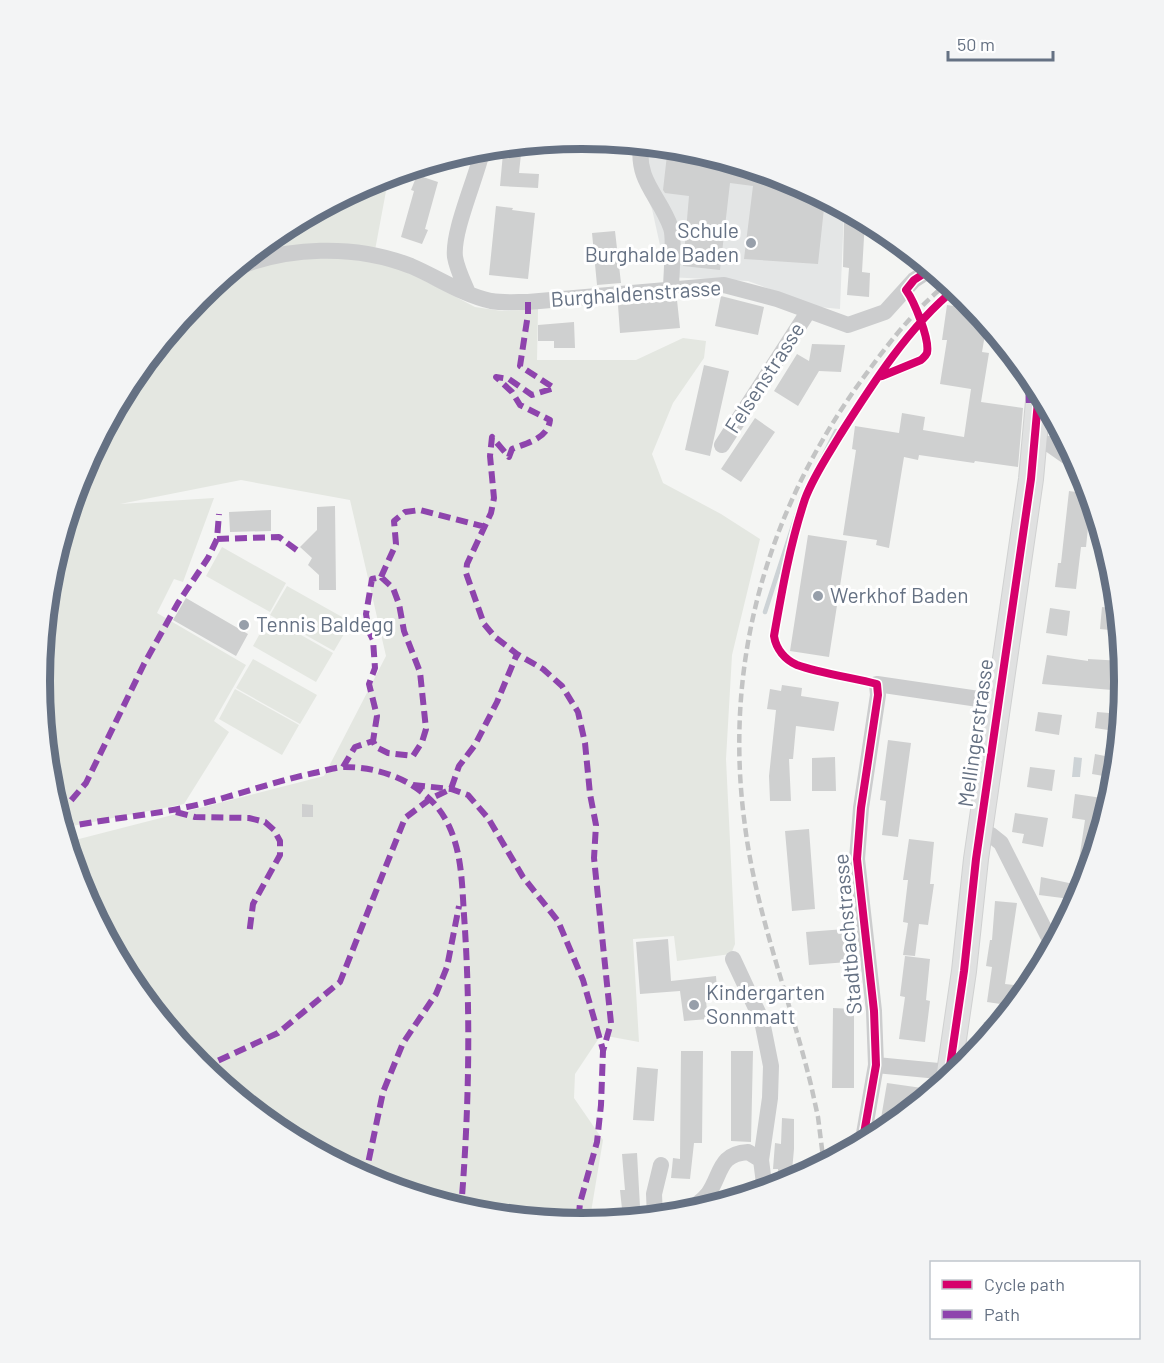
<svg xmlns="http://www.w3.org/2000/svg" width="1164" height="1363" font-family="Barlow,sans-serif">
  <rect width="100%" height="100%" fill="#f4f5f3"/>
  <path fill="#e4e6e6" d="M635 144 688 149 790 180 844 209 840 309 819 307 748 281 667 277 652 209 634 167Z"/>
  <path fill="#e4e7e1" d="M389 175 373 261 410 273 475 307 502 311 538 309 537 360H636L683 338 706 341 704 358 673 403 652 454 663 483 721 514 760 539 732 655 726 759 735 944 731 954 677 961 674 936 633 939 639 1042 601 1035 575 1074 574 1098 603 1140 589 1224 476 1214 374 1183 280 1133 198 1065 130 983 80 889 66 841 79 839 324 776 386 656 350 500 241 480 120 504 214 498 183 582 174 579 157 613 246 665 214 721 229 732 184 804 62 828 49 787 39 681 50 575 80 473 131 380 200 296 281 230 375 180Z
    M222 547 286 583 270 612 206 576Z
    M287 586 351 622 334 651 270 615Z
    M269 617 333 653 316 682 253 646Z
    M253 659 317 695 300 724 236 688Z
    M235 689 299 725 282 755 219 719Z"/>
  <path fill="#cdd3d6" d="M1074 757 1082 758 1080 777H1072Z"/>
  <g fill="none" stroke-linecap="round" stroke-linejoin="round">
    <path stroke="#cdd3d6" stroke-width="4.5" d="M765 612 802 498 836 431"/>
  </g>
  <path fill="#cfd0d0" d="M676 148 688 149 790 180 825 199 818 264 744 259 753 186 730 183 720 270 683 266 689 196 665 193 663 190 667 155 675 156Z
    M503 153 521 154 519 173 539 174 538 188 500 186Z
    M417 175 438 182 425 229 428 230 422 244 401 237 414 191 411 190Z
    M496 206 513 208 512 210 535 213 528 279 489 275Z
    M854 214 865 220 862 272 870 273 869 297 847 295 849 268 843 267 844 223H853Z
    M615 231 621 283 597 285 592 233Z
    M721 296 764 307 758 335 715 326Z
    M677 300 680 328 620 333 618 305Z
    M947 305 975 309 987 323 982 352 989 353 981 402 1023 408 1018 467 975 461 974 463 919 455 918 460 904 457 889 548 876 545 877 540 843 535 856 450 852 449 855 426 899 433 902 413 925 417 923 430 964 437 971 389 940 384 947 340H942Z
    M574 322 575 348H554V341H538V325Z
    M812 344 845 345 841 372 819 371 798 406 774 391 797 354 809 361Z
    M704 365 729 371 710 456 685 450Z
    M755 418 775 432 741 482 721 469Z
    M1069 491 1090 494 1091 499 1086 547H1081L1076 589 1055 587 1058 563H1061Z
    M335 506 336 590H319V575L308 565 312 558 300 547 317 530V507Z
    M271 510V531L230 532 229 512Z
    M808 535 847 541 829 657 790 651Z
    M186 598 248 634 236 656 173 620Z
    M1102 607 1118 609 1120 631 1100 629Z
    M1050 608 1070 611 1067 636 1046 633Z
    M1047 655 1088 661V659L1123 661 1125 681 1115 778 1092 774 1095 754 1105 756 1108 730 1095 728 1097 712 1109 713 1112 690 1042 684Z
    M782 685 802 688 801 696 839 702 834 731 796 726 793 759H789L791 801H770L769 776 776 710 767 709 770 689 781 691Z
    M1038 712 1062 715 1059 735 1035 731Z
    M888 740 911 743 898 837 882 835 886 801 880 800Z
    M835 757 836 791H812V758Z
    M1030 767 1055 770 1052 791 1027 787Z
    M1075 794 1102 798 1098 821 1104 822 1092 862 1079 860 1085 820 1072 818Z
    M302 804 313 805V817H302Z
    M1015 813 1048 818 1043 847 1022 843 1024 834 1012 832Z
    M809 829 815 909 792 911 785 831Z
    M909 839 934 842 930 884H934L928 925 919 924 915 956 903 955 908 923 903 922 908 880H903Z
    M1041 877 1069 883 1085 886 1078 900 1039 895Z
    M995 901 1017 903 1005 984 1014 985 1013 990 1020 991 1018 1002 1014 1006 987 1002 992 967 986 966 990 940H992Z
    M845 929V934H849L851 956H847L848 962 809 965 806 932Z
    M668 939 671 981 716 976 717 990 705 992 708 1019 684 1021 680 991 640 994 636 942Z
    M905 956 930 959 926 1000 930 1001 925 1042 899 1039 905 997 900 996Z
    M833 1008 854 1009V1088H832Z
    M984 1022 999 1025 979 1049Z
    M681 1051H703L702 1143H694L690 1179 671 1178 673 1158 680 1159Z
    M731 1051H753L751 1142 731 1141Z
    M637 1067 658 1069 654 1121 633 1120Z
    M887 1083 936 1090 878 1136Z
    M782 1118 794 1119V1149L791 1182 778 1187V1169H773L775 1143 781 1144Z
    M637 1153 640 1207 622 1209 620 1190H625L622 1154Z"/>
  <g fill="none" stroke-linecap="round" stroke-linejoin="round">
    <defs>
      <path id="secondary" d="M948 1080 964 971 976 859 1031 479 1039 390"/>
    </defs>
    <use href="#secondary" stroke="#d0d1d1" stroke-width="26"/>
    <path stroke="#cccdce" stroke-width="16" d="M641 144C636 182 660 196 671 228 675 239 671 275 671 289
      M231 270C286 246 355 244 411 266 437 277 463 295 491 301 503 303 516 302 528 302L724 285 777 299 848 325 885 312 914 280 931 269
      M468 293C463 281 457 269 455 257 452 231 477 177 483 148
      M1035 444H1049L1079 465
      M722 445 808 312
      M980 831 991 835 1001 843 1053 946
      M733 959 762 1021 771 1066 770 1098 761 1160 765 1191
      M876 1065 949 1072
      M862 1145 876 1065 874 1011 857 859 861 808 878 695 877 684 999 702
      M681 1215C691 1209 701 1203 708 1194 722 1174 718 1154 748 1152L761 1160
      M655 1217 654 1194 661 1165"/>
    <use href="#secondary" stroke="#e0e1e1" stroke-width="24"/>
    <path stroke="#c3c4c4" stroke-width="4.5" stroke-dasharray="9 4.5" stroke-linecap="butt" d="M824 1165 818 1117 811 1085C790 999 756 914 745 826 722 660 769 503 869 370 892 339 917 307 948 283"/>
    <path stroke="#8e44ad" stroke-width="6" stroke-dasharray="12 6" stroke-linecap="butt" d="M938 275 940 276
      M528 302V314L520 366 554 388 532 395 509 379 496 377 512 392 520 405 550 420C548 439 526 443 512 449L509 457 492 437 490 456 494 498 491 513 467 564 466 573 484 624 495 637 517 654 543 669 562 686 578 712 585 743 590 794 596 825 594 858 611 1023 603 1051 601 1105 597 1142 580 1203 578 1224
      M1028 373 1029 409
      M217 539 279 537 298 551
      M381 577 393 588 399 604 404 631 420 672 426 729 422 742 413 756 388 753 376 747 373 741 377 716 369 684 375 668 373 640 369 632 366 614 372 579Z
      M381 577 396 544 394 521 405 512 420 510 486 527
      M343 767 355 747 373 741
      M413 785 451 789 468 795 488 818 523 877 558 921 583 980 603 1050
      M57 811 68 804 86 783 144 664 178 603 208 558 217 539 219 514
      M176 812 195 817 249 818 265 822 274 830 280 841V855L253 904 249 935
      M62 828C103 819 146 816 187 807 230 798 271 782 314 773 324 771 335 767 345 767 387 767 431 787 449 826 462 854 462 885 464 915 471 1013 469 1112 461 1209
      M202 1068 278 1033 340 982 405 818 430 799 451 789 459 766 475 745 497 702 517 654
      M365 1178 383 1092 403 1043 436 994 447 967 459 906"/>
    <defs>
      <path id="cycleway" d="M882 376 921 360C924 357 925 357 927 353 930 339 914 301 906 290L914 280 931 269
        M948 1080 964 971 976 859 1031 479 1039 390
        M862 1145 876 1065 874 1011 857 859 861 808 878 695 877 684C854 678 819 673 797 665 785 660 776 649 774 636 782 590 790 544 805 499 813 477 828 455 840 435 871 386 910 325 955 289"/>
    </defs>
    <use href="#cycleway" stroke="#fff" stroke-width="11"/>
    <use href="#cycleway" stroke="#d6006c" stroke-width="8"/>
  </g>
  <g fill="#979faa" stroke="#fff" stroke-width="2">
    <circle cx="751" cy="243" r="6"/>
    <circle cx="818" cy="596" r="6"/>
    <circle cx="244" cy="625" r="6"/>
    <circle cx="694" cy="1005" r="6"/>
  </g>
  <g text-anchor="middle" stroke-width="6" stroke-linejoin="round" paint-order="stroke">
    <g font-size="21" fill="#657183" stroke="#fff" text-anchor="start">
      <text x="739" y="238" text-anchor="end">Schule<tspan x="739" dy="24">Burghalde Baden</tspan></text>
      <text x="830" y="603">Werkhof Baden</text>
      <text x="256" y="632">Tennis Baldegg</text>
      <text x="706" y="1000">Kindergarten<tspan x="706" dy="24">Sonnmatt</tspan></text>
    </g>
    <g font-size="21" fill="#657183" stroke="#fff">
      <text transform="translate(636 294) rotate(-4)" y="7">Burghaldenstrasse</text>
      <text transform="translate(765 378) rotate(-57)" y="7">Felsenstrasse</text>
      <text transform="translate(976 733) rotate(-82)" y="7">Mellingerstrasse</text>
      <text transform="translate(848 934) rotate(-95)" y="7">Stadtbachstrasse</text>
    </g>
  </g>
  <path d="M0 0H1164V1363H0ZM50 681a532 532 0 1 1 1064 0a532 532 0 1 1-1064 0Z" fill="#f3f4f5" fill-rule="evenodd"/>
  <path fill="none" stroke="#657183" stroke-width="8" d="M50 681a532 532 0 1 1 1064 0a532 532 0 1 1-1064 0Z"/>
  <rect x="930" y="1261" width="210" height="78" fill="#ffffff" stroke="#c1c6cd" stroke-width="1.5"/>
  <rect x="942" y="1280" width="30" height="9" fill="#d6006c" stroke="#c1c6cd" stroke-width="1.5"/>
  <text x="984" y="1291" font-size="18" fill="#657183">Cycle path</text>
  <rect x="942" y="1310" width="30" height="9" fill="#8e44ad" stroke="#c1c6cd" stroke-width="1.5"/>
  <text x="984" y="1321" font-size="18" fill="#657183">Path</text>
  <path d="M948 51v9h105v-9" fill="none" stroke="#657183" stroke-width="3"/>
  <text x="957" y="51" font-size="18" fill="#657183" stroke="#ffffff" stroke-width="4.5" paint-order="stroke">50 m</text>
</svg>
